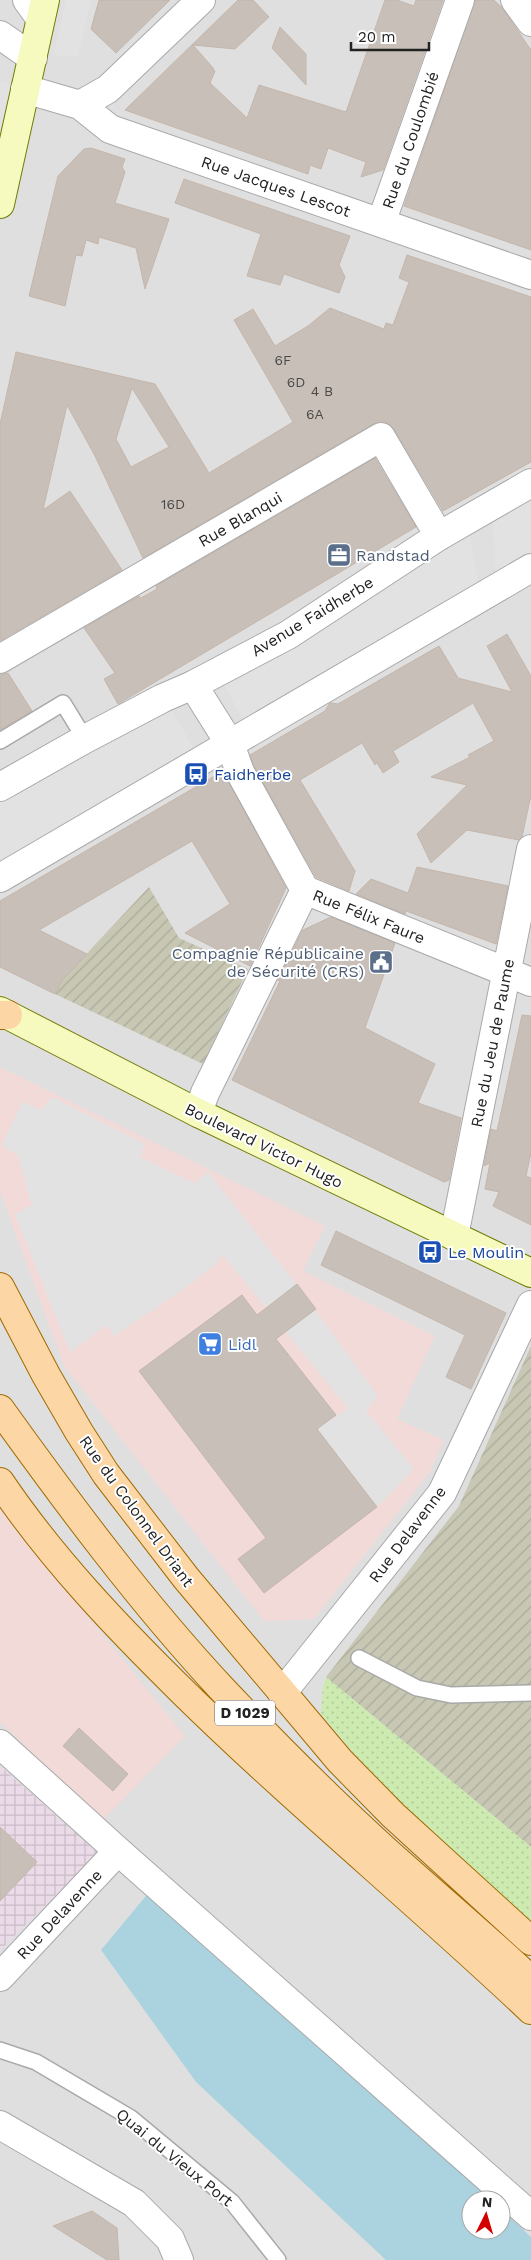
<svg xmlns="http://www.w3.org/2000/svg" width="531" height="2260" font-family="'Work Sans',sans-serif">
  <defs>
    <pattern id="industrial-grid" width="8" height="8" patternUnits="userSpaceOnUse" patternTransform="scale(1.25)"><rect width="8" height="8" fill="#ebdbe8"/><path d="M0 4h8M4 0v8" fill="none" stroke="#c9bcc7"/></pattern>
    <pattern id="construction-furrows" width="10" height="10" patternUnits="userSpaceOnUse" patternTransform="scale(1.25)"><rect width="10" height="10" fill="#c7c7b4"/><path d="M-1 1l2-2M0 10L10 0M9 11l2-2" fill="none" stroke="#abab9a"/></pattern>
    <pattern id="grass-dots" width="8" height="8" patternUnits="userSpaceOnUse" patternTransform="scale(1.25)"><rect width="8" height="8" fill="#cdebb0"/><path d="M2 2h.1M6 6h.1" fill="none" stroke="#b0c997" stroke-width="1.8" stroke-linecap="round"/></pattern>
  </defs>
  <rect width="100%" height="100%" fill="#f2efe9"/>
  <path fill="#e0dfdf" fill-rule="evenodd" d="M0 0H531V2260H0ZM471 2200H501V2230H471Z"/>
  <path fill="#f2dad9" d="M0 1067 325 1226 303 1271 435 1336 397 1419 444 1440 430 1472 314 1619 264 1621 64 1366 0 1191Z
    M0 1509 185 1736 103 1820 0 1722Z"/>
  <path fill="url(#industrial-grid)" d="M0 1766 98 1853 0 1950Z"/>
  <path fill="url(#construction-furrows)" d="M149 887 179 938 248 969 203 1064 55 994 62 980Z
    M531 1346V1847L326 1677 459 1506Z"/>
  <path fill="url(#grass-dots)" d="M326 1677 531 1847V1923L385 1791 321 1714 323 1686Z"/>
  <path fill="#e2e2e2" d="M66 0H91L78 57 53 55Z
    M0 81 12 84 0 133Z
    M531 499V555L496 576 493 522Z
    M470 535 479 586 244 722 221 678Z
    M170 707 195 751 0 864V802Z
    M52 1097 145 1144 140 1157 194 1183 208 1172 294 1281 378 1396 366 1411 414 1469 377 1507 317 1429 348 1408 223 1255 216 1264 185 1288 114 1336 107 1325 70 1352 15 1214 32 1205 18 1155 2 1146 22 1102 42 1110Z"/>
  <path fill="#aad3df" d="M150 1891 491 2200H471V2230H501V2209L531 2237V2260H386L196 2082 101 1950Z"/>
  <path fill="#c7bfb8" stroke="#c4b6ab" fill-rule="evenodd" d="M99 0H170L116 53 91 29Z
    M238 0H253L269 17 235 49 193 45 214 69 212 70 215 71 210 83 247 118 259 85 346 112 385 0H397L414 6 416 0H443L383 170 361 177 366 162 328 148 321 169 310 165 308 174 125 110Z
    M475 0H494L502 8 531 50V250L404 206Z
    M280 27 306 54V85L272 48Z
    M91 148 125 159 122 167 125 172 115 203 169 219 145 289 136 248 99 237 98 244 86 240 82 256 76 255 65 306 29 296 58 176 84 149Z
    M184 179 350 236 339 265 345 277 339 293 284 274 280 285 247 276 261 234 175 203Z
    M407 255 531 297V462L443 511 394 429 388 423 380 421 373 424 143 558 94 454 67 405 43 510 70 491 122 570 0 641V424L16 352 155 384 209 473 293 422 234 320 253 309 275 346 308 326 330 308 384 329 386 323 393 325 409 282 399 278ZM132 388 169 447 131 467 116 439Z
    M375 458 416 527 118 704 104 679 115 673 84 628 139 596 141 598 157 589 156 586Z
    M507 634 531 676V795L522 837 519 840 467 830 431 863 417 834 467 785 431 777 470 757 468 755 494 741 473 703 393 751 399 762 383 773 377 763 375 765 362 743 300 780 355 871 349 891 316 877 254 766 250 755 325 711 330 703 338 704 439 646 458 678 512 692 487 646Z
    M8 673 32 711 0 730V675Z
    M223 771 286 888 250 966 185 933 230 904 192 841 39 930 87 954 62 980 55 994 0 967V901Z
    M417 867 508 886 496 944 406 911 405 914 356 894 371 879 408 893Z
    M331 917 395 943 365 1028 435 1064 418 1103 461 1118 449 1180 444 1182 232 1080 280 981 278 980 303 930Z
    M522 1015 531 1016V1153L526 1176 531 1178V1225L493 1206 499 1192 485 1189 490 1163 484 1166 491 1129 497 1131Z
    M336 1231 506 1313 471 1389 446 1377 465 1335 321 1265Z
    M297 1284 316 1309 276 1339 336 1415 317 1429 377 1507 264 1593 238 1559 266 1538 139 1371 242 1295 257 1315Z
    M79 1728 128 1774 113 1791 63 1746Z
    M0 1827 37 1862 0 1901Z
    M92 2211 117 2228 119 2260H107L53 2226Z"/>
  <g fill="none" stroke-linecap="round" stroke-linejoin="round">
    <defs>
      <path id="service" d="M0 741 63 703 85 739
        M359 1658 417 1688 451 1695 531 1693
        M0 2050 36 2062 131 2118 232 2202 278 2260"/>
      <path id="minor" d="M27 0 40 18
        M515 0 531 22
        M0 35 33 58
        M25 89 80 105 110 129 531 275
        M80 105 108 89 201 0
        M381 223 460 0
        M0 659 381 437 439 536
        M193 685 230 744 240 772 305 890 531 982
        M198 1113 205 1093 305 890
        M454 1236 531 849
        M282 1693 442 1493 531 1305
        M0 1744 118 1851 531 2216
        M0 1977 118 1851
        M0 2125 134 2203 170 2239 179 2260"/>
      <path id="tertiary" d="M0 787 85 739 163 698 193 685 288 635 439 536 531 483
        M0 878 531 568"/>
      <path id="secondary" d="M0 204 45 0
        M0 1011 198 1113 531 1273"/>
      <path id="primary" d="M0 1015H8
        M0 1287 46 1375 79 1432 106 1474 186 1578 340 1761 393 1815 531 1941
        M0 1409C69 1505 141 1602 222 1689 274 1744 328 1798 384 1849 433 1893 483 1935 531 1980
        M0 1482C52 1559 117 1627 183 1692 295 1802 417 1902 531 2010"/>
    </defs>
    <use href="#service" stroke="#a9a9a9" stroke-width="18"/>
    <use href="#minor" stroke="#a9a9a9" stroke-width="30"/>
    <use href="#tertiary" stroke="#a9a9a9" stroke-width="30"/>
    <use href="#secondary" stroke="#707d05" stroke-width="30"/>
    <use href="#primary" stroke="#a06b00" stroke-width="30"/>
    <use href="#service" stroke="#fff" stroke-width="15"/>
    <use href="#minor" stroke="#fff" stroke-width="28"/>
    <use href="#tertiary" stroke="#fff" stroke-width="28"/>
    <use href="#secondary" stroke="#f7fabf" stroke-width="28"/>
    <use href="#primary" stroke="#fcd6a4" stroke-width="28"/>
  </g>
  <defs>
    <symbol id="office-square" viewBox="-11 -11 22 22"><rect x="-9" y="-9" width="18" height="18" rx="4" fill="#5c6f8a" stroke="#fff"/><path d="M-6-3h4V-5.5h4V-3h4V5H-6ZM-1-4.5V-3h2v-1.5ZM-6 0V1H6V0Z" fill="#fff"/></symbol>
    <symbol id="bus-square" viewBox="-11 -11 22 22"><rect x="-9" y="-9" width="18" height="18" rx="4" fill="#1a4fb4" stroke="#fff"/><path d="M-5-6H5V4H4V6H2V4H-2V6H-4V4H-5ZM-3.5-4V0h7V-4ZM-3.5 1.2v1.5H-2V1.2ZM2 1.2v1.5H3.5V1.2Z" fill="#fff"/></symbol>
    <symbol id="civic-square" viewBox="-11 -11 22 22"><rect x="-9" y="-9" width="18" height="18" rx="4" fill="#5c6f8a" stroke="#fff"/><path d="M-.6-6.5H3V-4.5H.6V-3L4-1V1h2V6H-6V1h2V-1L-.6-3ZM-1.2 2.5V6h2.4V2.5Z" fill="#fff"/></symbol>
    <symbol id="supermarket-square" viewBox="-11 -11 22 22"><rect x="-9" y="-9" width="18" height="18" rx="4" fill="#3f7fe0" stroke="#fff"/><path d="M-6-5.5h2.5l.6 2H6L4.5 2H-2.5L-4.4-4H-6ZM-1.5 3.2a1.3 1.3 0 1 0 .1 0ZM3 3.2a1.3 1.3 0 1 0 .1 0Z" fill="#fff"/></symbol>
  </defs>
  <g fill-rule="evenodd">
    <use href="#office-square" x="325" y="541" width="28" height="28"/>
    <use href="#bus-square" x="182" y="760" width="28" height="28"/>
    <use href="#civic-square" x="367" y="948" width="28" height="28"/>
    <use href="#bus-square" x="416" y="1238" width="28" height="28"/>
    <use href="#supermarket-square" x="196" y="1330" width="28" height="28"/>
  </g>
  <g text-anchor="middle" stroke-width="4" stroke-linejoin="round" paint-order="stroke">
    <g font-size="14" fill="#4b4948">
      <text x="283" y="365">6F</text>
      <text x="296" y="387">6D</text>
      <text x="322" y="396">4 B</text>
      <text x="315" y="419">6A</text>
      <text x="173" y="509">16D</text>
    </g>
    <rect fill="#fff" stroke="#646464" stroke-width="1" x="215" y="1700.5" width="60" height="25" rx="4"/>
    <g font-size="15" font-weight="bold" fill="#222">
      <text x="245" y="1718">D 1029</text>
    </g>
    <g font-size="16" fill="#222" stroke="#fff">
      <text transform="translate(410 140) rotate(-71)" y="6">Rue du Coulombié</text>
      <text transform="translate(276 186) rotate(19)" y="6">Rue Jacques Lescot</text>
      <text transform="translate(240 519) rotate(-30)" y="6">Rue Blanqui</text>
      <text transform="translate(312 616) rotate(-31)" y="6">Avenue Faidherbe</text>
      <text transform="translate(369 916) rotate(22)" y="6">Rue Félix Faure</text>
      <text transform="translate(492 1043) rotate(-79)" y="6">Rue du Jeu de Paume</text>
      <text transform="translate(264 1145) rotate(26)" y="6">Boulevard Victor Hugo</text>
      <text transform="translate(137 1511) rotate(54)" y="6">Rue du Colonnel Driant</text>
      <text transform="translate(407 1534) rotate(-53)" y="6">Rue Delavenne</text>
      <text transform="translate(59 1914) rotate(-47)" y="6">Rue Delavenne</text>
      <text transform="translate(175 2157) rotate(39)" y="6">Quai du Vieux Port</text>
    </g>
    <g font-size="16" fill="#4e5e75" stroke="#fff" text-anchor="start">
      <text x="356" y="561">Randstad</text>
      <text x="364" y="959" text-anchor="end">Compagnie Républicaine<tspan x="364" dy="18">de Sécurité (CRS)</tspan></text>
    </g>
    <g font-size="16" fill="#164399" stroke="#fff" text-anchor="start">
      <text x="214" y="780">Faidherbe</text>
      <text x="448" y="1258">Le Moulin</text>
    </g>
    <g font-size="16" fill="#366cbe" stroke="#fff" text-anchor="start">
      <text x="228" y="1350">Lidl</text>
    </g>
  </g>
  <g transform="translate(486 2215) rotate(5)"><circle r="24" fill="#ffffff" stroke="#a7a7a7"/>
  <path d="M0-4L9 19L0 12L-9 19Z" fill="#d40000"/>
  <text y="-8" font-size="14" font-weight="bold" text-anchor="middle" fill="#222222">N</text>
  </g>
  <path d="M351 42v8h78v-8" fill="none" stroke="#222222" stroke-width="2.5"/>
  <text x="358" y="42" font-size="15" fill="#222222" stroke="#ffffff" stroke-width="4" paint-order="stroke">20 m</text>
</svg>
